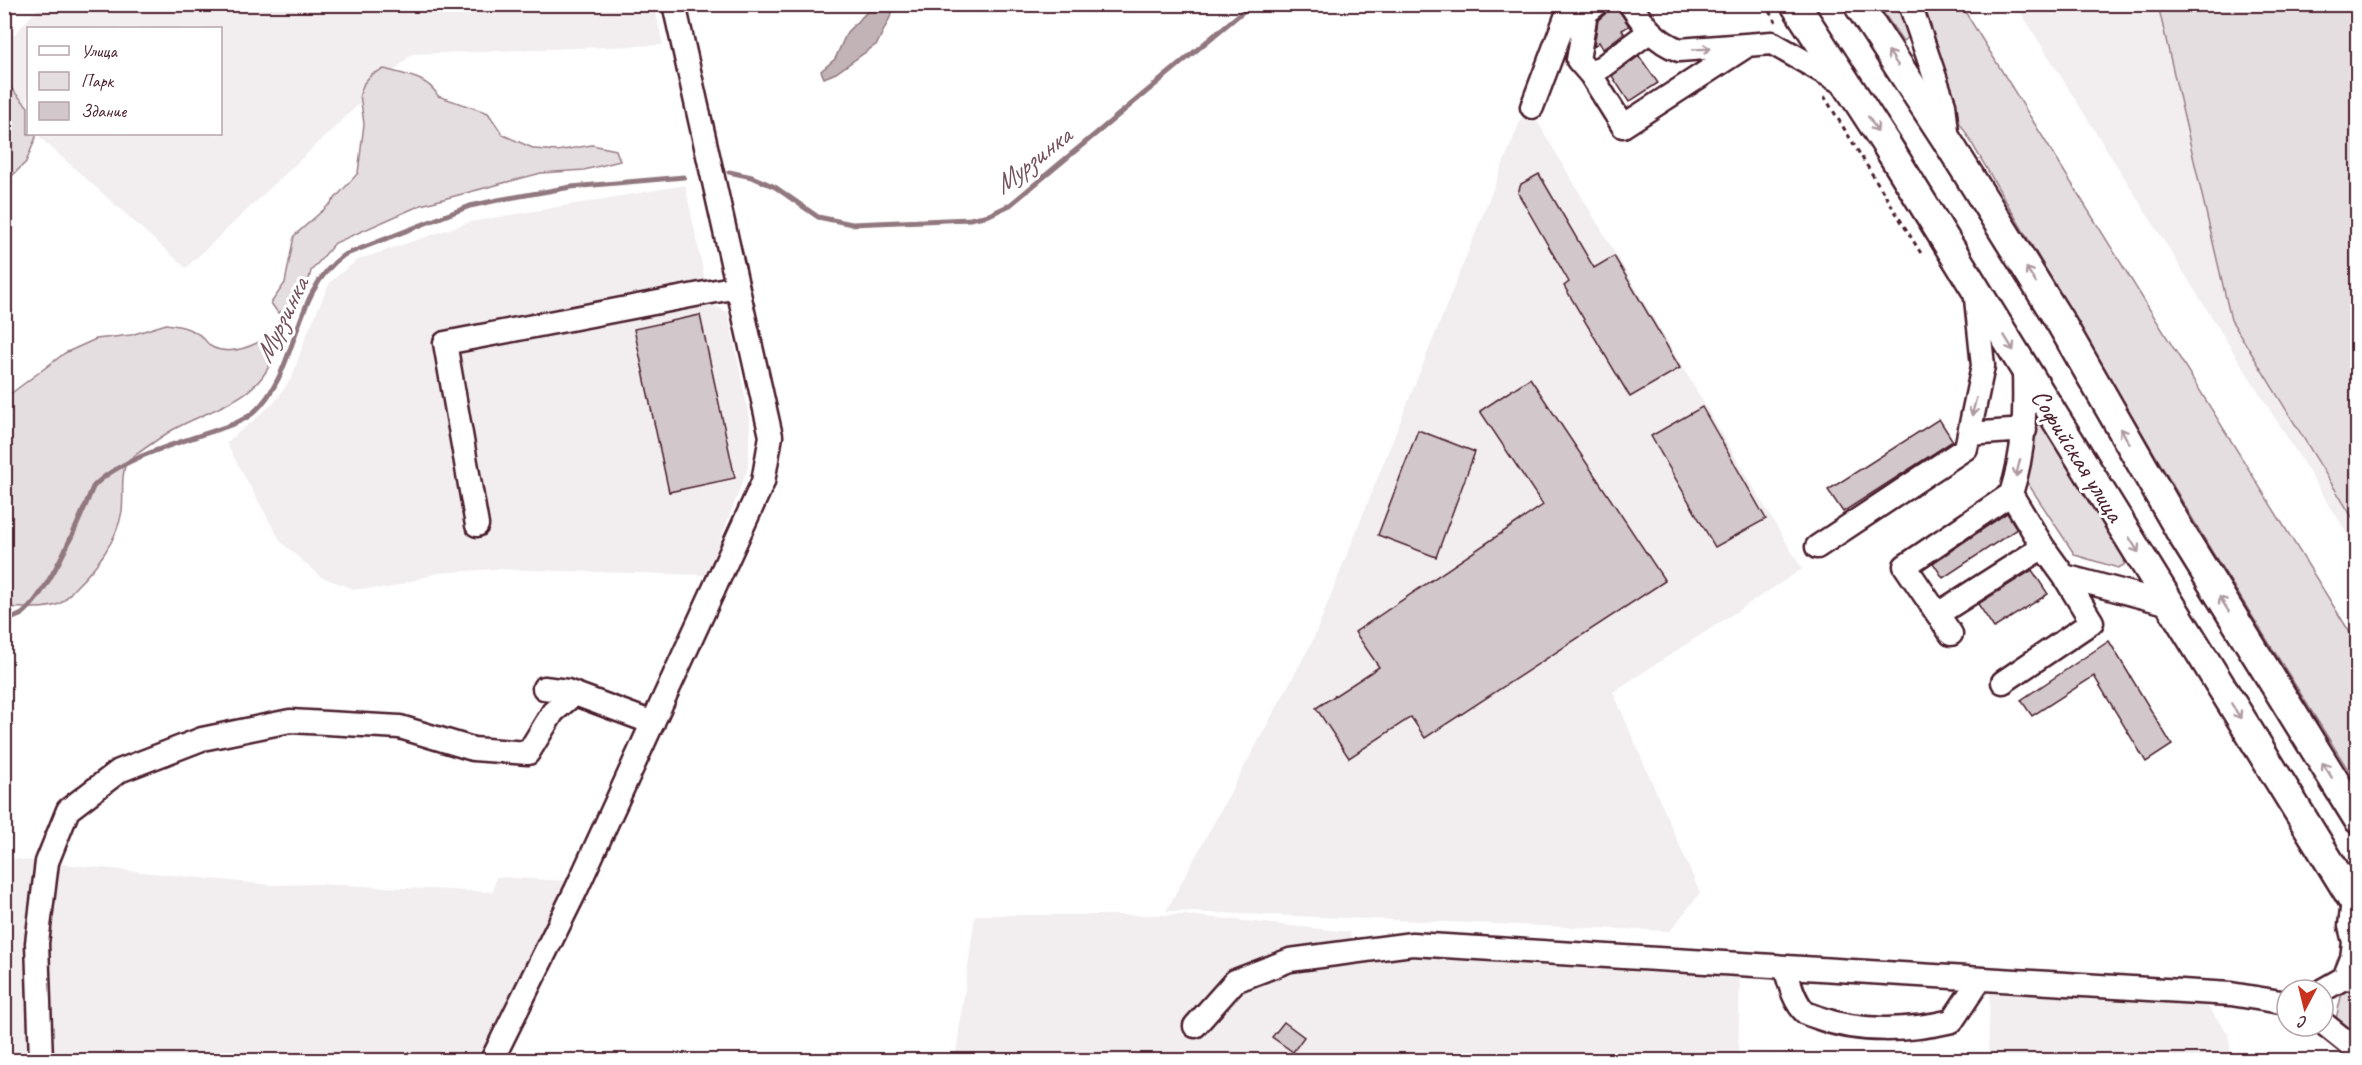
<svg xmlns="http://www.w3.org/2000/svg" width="2362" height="1065" font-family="Caveat,sans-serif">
  <rect width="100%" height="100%" fill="#fff"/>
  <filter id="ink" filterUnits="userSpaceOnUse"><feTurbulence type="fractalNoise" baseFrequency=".0167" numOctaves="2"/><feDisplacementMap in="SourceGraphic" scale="12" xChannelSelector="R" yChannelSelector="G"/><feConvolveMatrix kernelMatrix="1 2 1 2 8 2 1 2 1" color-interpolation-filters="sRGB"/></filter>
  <g filter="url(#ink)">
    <path fill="#f2eeef" d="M41 5H654L663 45 412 54 186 268 36 134H220V28H28V127L5 105V45Z
      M2016 5H2357V549Z
      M1527 104 1802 569 1613 692 1700 893 1670 931 1166 911 1312 642Z
      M685 185 705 280 698 281 703 301 728 312 750 421 748 467 707 575 495 569 438 573 388 588 354 589 321 577 281 542 226 443 274 403 292 377 306 336 330 282 357 260 470 222Z
      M4 858 271 885 317 884 493 892 496 877 568 881 479 1060H5Z
      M975 915H1187L1350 932 1354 960 1407 958 1740 975 1738 1060H955Z
      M1990 989 2177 1004 2203 1001 2228 1033 2231 1053 2351 1059 2353 1060H1988Z"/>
    <path fill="#e5dee0" stroke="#987e86" stroke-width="1.5" d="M1878 5H1899L1911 36 1903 41Z
      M1915 5H1961L2357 644V784L2211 550 1954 113Z
      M2158 5H2357V525L2231 320Z
      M384 69C405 75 428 77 438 96L488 113 503 135 535 149 557 151 592 145 616 150 620 161 584 170 541 173 421 205 335 243 311 271 305 293 299 302 278 313 271 303 285 283 294 236 330 204 358 173 364 124 360 94 364 83 372 74Z
      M8 85 28 107V134H36V137L26 162 5 183 4 86Z
      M166 324C178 326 188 327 198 334 204 337 207 344 212 347 228 355 245 349 259 342L275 350C263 401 209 408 169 432 155 441 141 451 127 461 120 476 124 494 122 511 117 542 96 567 75 588 69 594 66 600 59 604 46 610 20 608 5 607V398L65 353 96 339 131 335Z
      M2037 425H2042L2125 554 2124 565 2118 568 2075 555 2023 476 2031 431Z
      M2351 988 2357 989V1037L2336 1019 2342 992Z"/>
    <path fill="#c1b3b6" stroke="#91787e" stroke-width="1.5" d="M871 5H896L877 44 836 73 824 78 821 71 835 59 847 32 869 10Z"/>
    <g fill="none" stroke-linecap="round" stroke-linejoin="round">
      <path stroke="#91787e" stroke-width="5" d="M729 172 752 177 775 187 818 217 852 224 970 219 989 215 1010 205 1252 4
        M4 622C10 619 16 617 22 614 48 594 80 519 93 487 116 461 171 445 204 434 221 428 240 424 254 412 299 372 291 292 344 255L470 206 498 200 571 187 684 177"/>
    </g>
    <path fill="#d2c7cb" stroke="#4a1f2b" stroke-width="1.5" d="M1615 4 1629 26 1622 30 1624 33 1603 49 1599 42 1594 46 1598 20Z
      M1639 56 1658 83 1629 102 1612 76Z
      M1539 174 1594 268 1614 256 1680 368 1630 397 1564 286 1569 282 1518 193 1521 184Z
      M700 315 735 478 669 492 634 329Z
      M1530 378 1665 581 1425 738 1411 717 1349 758 1316 708 1379 667 1355 632 1543 505 1480 411Z
      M1702 407 1766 519 1715 547 1651 436Z
      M1939 419 1953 441 1843 512 1828 490Z
      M1418 430 1475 452 1436 557 1378 535Z
      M2007 513 2017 529 1943 578 1933 563Z
      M2032 570 2048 594 1994 628 1978 604Z
      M2109 641 2172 745 2146 762 2094 676 2032 716 2021 700Z
      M1284 1022 1304 1037 1293 1052 1272 1037Z"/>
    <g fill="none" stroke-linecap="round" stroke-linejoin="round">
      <defs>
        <path id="minor" d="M1597 4 1586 13 1578 60 1591 75 1649 32
          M1630 4C1644 25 1655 41 1679 50L1772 43 1846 85
          M1910 4 1944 104 1948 141
          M1591 75 1623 126 1745 47
          M1532 107 1571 4
          M2024 369C2025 415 2025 449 2011 494L2043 547 2064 576 2170 604
          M1969 434 2025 430
          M477 525 445 343 737 287
          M1817 547 1966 448 1983 366 1975 289
          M1938 614 2043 547
          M1951 634 1905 566 2011 494
          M2003 682 2092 622 2064 576
          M544 688 567 691 653 723
          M1785 967C1789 981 1794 1003 1806 1013 1809 1015 1815 1016 1819 1018 1859 1033 1910 1031 1952 1021L1980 979
          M2344 978 2352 958 2354 942 2350 926 2353 900
          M2323 990 2344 978 2357 979
          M2323 1023 2358 1051
          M1195 1026 1235 981 1290 960 1412 944 2231 994 2287 1003
          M41 1060 37 943 47 862 68 810 119 771 202 739 290 721 400 727 473 749 528 753 553 712 574 694
          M492 1060 576 890 763 482 771 436 674 4"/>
        <path id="major" d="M1795 4 1886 144 2358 908
          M1858 4 1948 142 2062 325 2183 536 2358 819"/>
      </defs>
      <use href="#minor" stroke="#4a1f2b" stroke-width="27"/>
      <use href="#major" stroke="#4a1f2b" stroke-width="33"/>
      <path stroke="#4a1f2b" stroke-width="3" stroke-dasharray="4.5 4.5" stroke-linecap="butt" d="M1764 4 1776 22
        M1824 96 1922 255"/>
      <use href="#minor" stroke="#fff" stroke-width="22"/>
      <use href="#major" stroke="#fff" stroke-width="28"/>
    </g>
    <defs><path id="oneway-shaft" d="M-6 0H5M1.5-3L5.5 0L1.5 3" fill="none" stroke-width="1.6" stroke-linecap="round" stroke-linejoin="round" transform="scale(1.5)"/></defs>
    <g stroke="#ae9aa0">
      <use href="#oneway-shaft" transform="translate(1702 49) rotate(-3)"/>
      <use href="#oneway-shaft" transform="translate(1893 58) rotate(-123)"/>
      <use href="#oneway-shaft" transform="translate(1873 124) rotate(57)"/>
      <use href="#oneway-shaft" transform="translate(2031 275) rotate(-122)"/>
      <use href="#oneway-shaft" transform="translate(2009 343) rotate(59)"/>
      <use href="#oneway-shaft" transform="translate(1974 407) rotate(104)"/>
      <use href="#oneway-shaft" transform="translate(2125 436) rotate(-120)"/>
      <use href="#oneway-shaft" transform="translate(2018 468) rotate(104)"/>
      <use href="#oneway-shaft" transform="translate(2134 545) rotate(58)"/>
      <use href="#oneway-shaft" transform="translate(2224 604) rotate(-122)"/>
      <use href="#oneway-shaft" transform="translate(2236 711) rotate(58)"/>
      <use href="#oneway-shaft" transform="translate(2327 770) rotate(-122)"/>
    </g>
  </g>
  <g text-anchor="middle" stroke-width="6" stroke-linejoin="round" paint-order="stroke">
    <g font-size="26" fill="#4a1f2b" stroke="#fff">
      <text transform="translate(2078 455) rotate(58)" y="9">Софийская улица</text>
    </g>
    <g font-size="27" font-style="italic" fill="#74535c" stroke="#fff">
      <text transform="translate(1032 160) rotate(-38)" y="9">Мурзинка</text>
      <text transform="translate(281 320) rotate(-64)" y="9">Мурзинка</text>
    </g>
  </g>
  <rect width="2362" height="1065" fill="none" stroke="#fff" stroke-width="24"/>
  <rect x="12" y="12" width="2338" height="1041" fill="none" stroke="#4a1f2b" stroke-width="2" filter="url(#ink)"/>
  <rect x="27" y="27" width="195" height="108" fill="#ffffff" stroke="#b7a5aa" stroke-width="1.5"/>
  <rect x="39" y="46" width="30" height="9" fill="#ffffff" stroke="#b7a5aa" stroke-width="1.5"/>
  <text x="81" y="57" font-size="18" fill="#4a1f2b">Улица</text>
  <rect x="39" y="72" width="30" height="18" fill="#e5dee0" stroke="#b7a5aa" stroke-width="1.5"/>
  <text x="81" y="87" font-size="18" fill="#4a1f2b">Парк</text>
  <rect x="39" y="102" width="30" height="18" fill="#d2c7cb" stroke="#b7a5aa" stroke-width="1.5"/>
  <text x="81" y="117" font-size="18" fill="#4a1f2b">Здание</text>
  <g transform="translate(2305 1008) rotate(187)"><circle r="28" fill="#ffffff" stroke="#b7a5aa" stroke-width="1.5"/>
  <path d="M0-4.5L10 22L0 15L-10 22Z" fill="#c8321e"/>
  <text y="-9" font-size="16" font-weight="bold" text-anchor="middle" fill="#4a1f2b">С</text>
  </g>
</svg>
